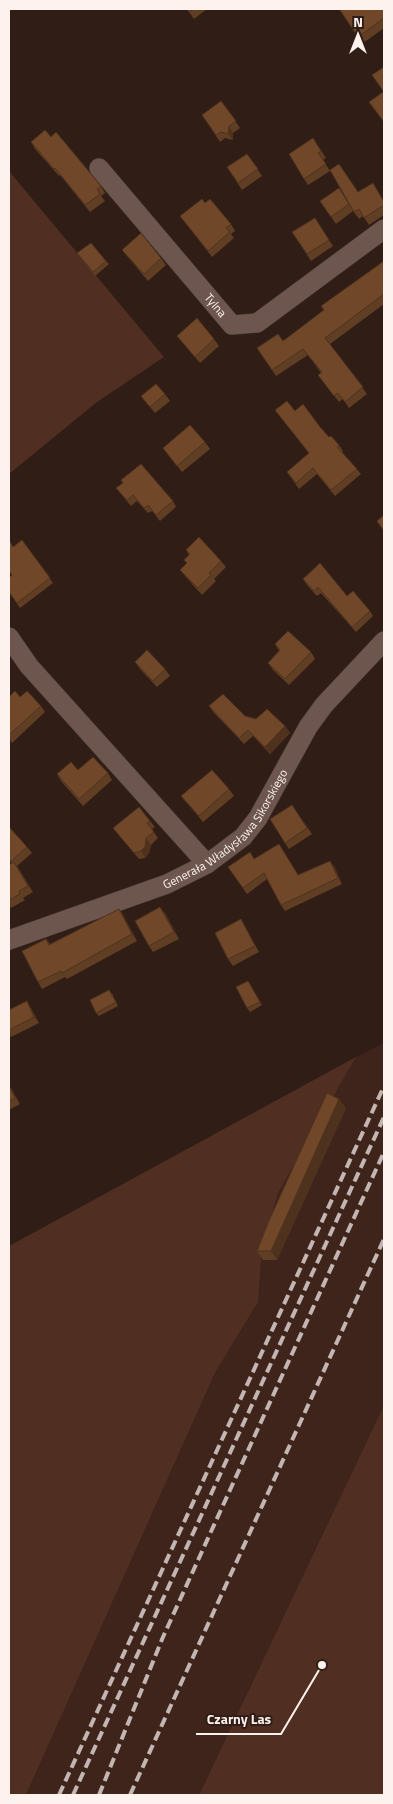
<svg xmlns="http://www.w3.org/2000/svg" width="393" height="1804" font-family="'Titillium Web',sans-serif">
  <rect width="100%" height="100%" fill="#301d16"/>
  <path fill="#3e241b" d="M384 1040V1405L199 1795H26L215 1373 258 1302 262 1247 278 1193 356 1057 383 1043Z"/>
  <path fill="#502f22" d="M9 171 164 357 97 402 9 474Z
    M356 1057 278 1193 262 1247 258 1302 215 1373 26 1795H9V1246Z
    M384 1405V1795H199Z"/>
  <g fill="none" stroke-linecap="round" stroke-linejoin="round">
    <defs>
      <g id="street">
        <path id="s1" d="M99 168 232 325 257 323 384 229"/>
        <path d="M9 637 29 666 207 864"/>
        <path id="s2" d="M9 940 167 884 207 864 243 837 258 818 308 727 324 705 384 641"/>
      </g>
    </defs>
    <use href="#street" stroke="#4a3b37" stroke-width="20"/>
    <use href="#street" stroke="#6c564d" stroke-width="19"/>
    <path stroke="#c3b5b1" stroke-width="4" stroke-dasharray="10 5" stroke-linecap="butt" d="M59 1795 384 1086
      M73 1795 384 1117
      M99 1795 163 1637 384 1152
      M130 1795 384 1239"/>
  </g>
  <path fill="#603e23" d="M187 9H207L194 19Z
    M384 9V28L363 43 340 10Z
    M221 101 240 128 233 133V140L225 138 220 142 202 115Z
    M313 138 326 158 323 160 330 171 308 185 304 179Z
    M31 142 101 186 105 193 101 196 105 201 90 212 60 175 59 176 35 149Z
    M247 154 262 176 242 190 227 167Z
    M358 192 384 201V215L369 225 363 216 359 219 353 211 336 224 320 201Z
    M180 216 231 224 235 231 231 234 234 238 212 257Z
    M315 218 333 246 311 261 292 232Z
    M122 250 161 258 166 265 148 281 127 256Z
    M77 253 106 261 109 264 95 276Z
    M384 261V304L330 344 367 394 349 408 343 399 339 402 323 381 321 373 308 355 276 376 257 348 283 341 324 310Z
    M177 336 214 339 219 346 200 363Z
    M165 394 170 401 155 413 141 396Z
    M275 410 295 411 320 427 329 437 339 445 343 451 342 452 361 474 335 496 317 474 299 489 287 472 309 453Z
    M205 442 210 449 182 472 163 448Z
    M116 488 173 501 176 507 160 521 152 511 148 513 137 501 131 506Z
    M22 540 53 583 20 608 9 592 12 575 13 547Z
    M186 550 221 561 226 567 214 579 216 581 202 595 185 576 180 570 187 563 184 560 189 555Z
    M303 579 370 611 373 616 356 632 321 593 317 596 307 585Z
    M275 644 311 652 315 659 289 685 273 670 268 663 279 651Z
    M135 662 165 669 170 676 157 687 140 669Z
    M9 697H20L41 706 45 712 12 743 9 739Z
    M209 706 256 719 285 726 290 733 270 754 253 736 244 744 214 713Z
    M78 770 108 773 112 780 83 806 61 781 57 774Z
    M229 789 234 796 203 822 186 802 181 796Z
    M292 805 312 834 289 849 285 843Z
    M150 821 155 827 152 829 158 838 151 845 149 853 145 858 139 859 113 828Z
    M9 827 27 847 32 853 17 866 33 892 23 898 25 900 11 908 9 905V865L12 864 9 860Z
    M279 844 298 875 334 866 342 884 285 911 281 905 267 879 247 894 228 867 254 859Z
    M119 909 123 915 137 941 67 979 65 977 42 989 38 982 46 939 50 944Z
    M165 913 179 939 153 952 149 946Z
    M245 926 259 952 233 966 228 959Z
    M248 981 262 1005 250 1012 247 1008Z
    M112 993 118 1006 99 1016 96 1013Z
    M31 1008 39 1023 11 1037 9 1033V1010Z
    M9 1085 20 1104 9 1110Z
    M346 1108 277 1260H263L257 1251Z"/>
  <path fill="#4e321d" d="M229 126 233 133V140L228 134Z
    M285 726 290 733 270 754 265 747Z
    M146 838 151 845 149 853 145 858 141 851Z
    M330 861 334 866 342 884 338 878Z
    M14 862 19 869 33 892 28 886Z
    M160 907 165 913 179 939 174 932Z
    M119 909 123 915 137 941 132 934Z
    M27 1001 31 1008 39 1023 34 1017Z
    M339 1099 346 1108 277 1260 271 1251Z"/>
  <path fill="#704829" stroke="#4e321d" d="M187 9H194L189 12Z
    M342 9H384V18L358 37 340 10Z
    M384 67V92L372 75Z
    M383 92 384 95V122L369 102Z
    M221 101 236 121 229 126 228 134 221 132 216 135 202 115Z
    M45 130 51 137 56 132 101 186 97 189 100 194 85 205 55 168 54 169 31 142Z
    M313 138 321 151 318 153 326 164 304 179 289 154Z
    M247 154 258 169 238 183 227 167Z
    M339 164 358 192 373 183 384 202V205L364 218 359 209 354 212 330 170Z
    M339 188 349 204 331 217 320 201Z
    M202 199 205 203 210 199 231 224 226 228 230 232 208 251 180 216Z
    M315 218 329 240 307 254 292 232Z
    M141 233 161 258 144 274 122 250Z
    M91 243 106 261 93 272 77 253Z
    M384 261V294L325 338 363 387 345 402 338 393 334 396 318 375 322 372 303 349 272 370 257 348 278 334 283 341 324 310 321 306Z
    M197 318 214 339 195 357 177 336Z
    M156 384 165 394 150 407 141 396Z
    M287 401 295 411 303 404 320 427 329 437 331 436 339 445 337 447 357 469 331 490 313 468 296 483 287 472 309 453 275 410Z
    M190 425 205 442 177 466 163 448Z
    M141 464 173 501 156 515 148 505 144 508 133 495 127 500 116 488 123 483 121 480Z
    M384 515V531L377 521Z
    M199 537 221 561 209 573 211 575 198 588 180 570 187 563 184 560 190 554 186 550Z
    M9 540 13 547 22 540 50 578 17 603 9 592V578L12 575 9 571Z
    M320 563 347 596 353 591 370 611 352 627 318 587 314 591 303 579Z
    M288 631 311 652 285 679 268 663 280 650 275 644Z
    M147 650 165 669 153 681 135 662Z
    M15 691 20 697 27 691 41 706 9 735V697Z
    M223 694 245 716 256 719 267 709 285 726 265 747 248 730 239 738 209 706Z
    M93 757 108 773 79 799 57 774 71 762 78 770Z
    M212 770 229 789 199 816 181 796Z
    M292 805 307 828 285 843 270 819Z
    M139 807 150 821 147 823 154 832 146 838 145 847 141 851 134 853 113 828Z
    M9 827 27 847 11 861 9 859Z
    M279 844 298 875 330 861 338 878 281 905 264 873 243 888 228 867 250 852 254 859Z
    M14 862 28 886 19 891 20 894 9 900V865Z
    M160 907 174 932 149 946 135 921Z
    M119 909 132 934 62 973 61 971 38 982 22 951 46 939 49 945Z
    M241 919 255 946 228 959 215 933Z
    M248 981 260 1002 247 1008 236 987Z
    M109 990 116 1002 96 1013 90 1000Z
    M27 1001 34 1017 9 1030V1010Z
    M9 1086 15 1098 9 1101Z
    M327 1093 339 1099 271 1251H257L268 1223Z"/>
  <g text-anchor="middle" stroke-width="4" stroke-linejoin="round" paint-order="stroke">
    <g font-size="12" fill="#fef2ee" stroke="#301d16">
      <text dy="4" stroke="none"><textPath href="#s1" startOffset="180">Tylna</textPath></text>
      <text dy="4" stroke="none"><textPath href="#s2" startOffset="250">Generała Władysława Sikorskiego</textPath></text>
    </g>
  </g>
  <path fill="none" stroke="#fef2ee" stroke-width="2" d="M322 1665L281 1734H196"/>
  <circle fill="#fef2ee" stroke="#301d16" stroke-width="2" cx="322" cy="1665" r="5"/>
  <g font-size="14" text-anchor="middle" font-weight="bold" fill="#fef2ee" stroke="#301d16" stroke-width="4" stroke-linejoin="round" paint-order="stroke">
    <text x="239" y="1724">Czarny Las</text>
  </g>
  <rect width="393" height="1804" fill="none" stroke="#fef2ee" stroke-width="20"/>
  <g transform="translate(358 35)" stroke="#301d16" stroke-width="4" paint-order="stroke">
  <path d="M0-4L9 19L0 12L-9 19Z" fill="#fef2ee"/>
  <text y="-8" font-size="14" font-weight="bold" text-anchor="middle" fill="#fef2ee">N</text>
  </g>
</svg>
